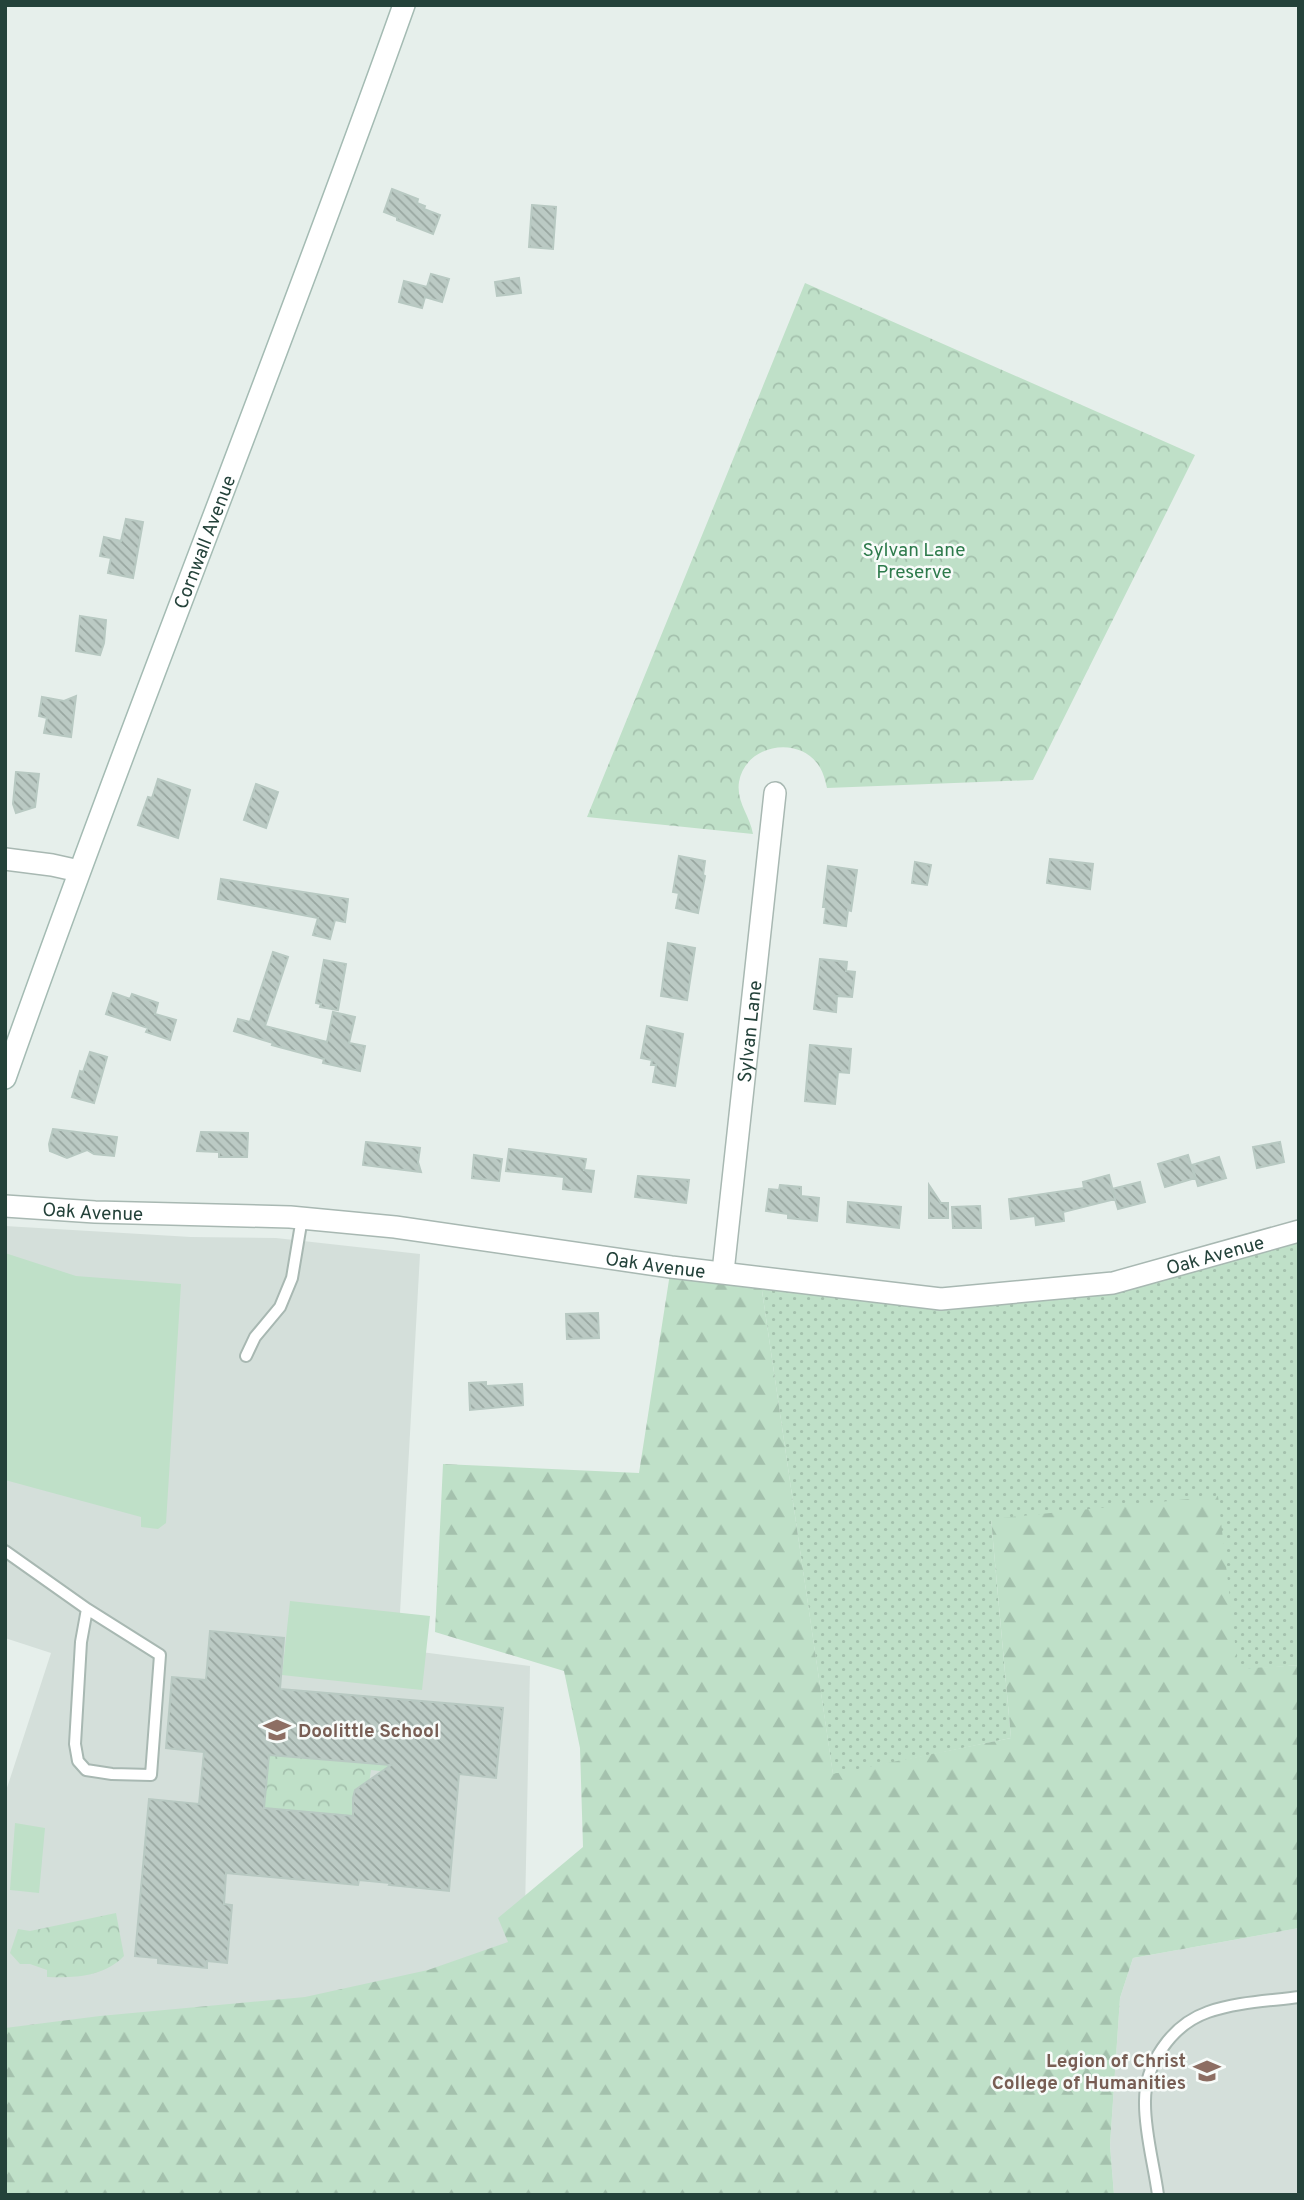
<svg xmlns="http://www.w3.org/2000/svg" width="1304" height="2200" font-family="Overpass,sans-serif">
  <defs>
    <pattern id="grass-dots" width="8" height="8" patternUnits="userSpaceOnUse" patternTransform="scale(1.75)"><rect width="8" height="8" fill="#bfe0c8"/><path d="M2 2h.1M6 6h.1" fill="none" stroke="#a4c1ad" stroke-width="1.8" stroke-linecap="round"/></pattern>
    <pattern id="forest-firs" width="22" height="20" patternUnits="userSpaceOnUse" patternTransform="scale(1.75)"><rect width="22" height="20" fill="#bfe0c8"/><path d="M5 1l3.5 6h-7zM16 11l3.5 6h-7z" fill="#a4c1ad"/></pattern>
    <pattern id="park-crowns" width="20" height="18" patternUnits="userSpaceOnUse" patternTransform="scale(1.75)"><rect width="20" height="18" fill="#bfe0c8"/><path d="M2 6a3 3 0 1 1 6 0M12 15a3 3 0 1 1 6 0" fill="none" stroke="#a4c1ad"/></pattern>
    <pattern id="building-back-hatch" width="6" height="6" patternUnits="userSpaceOnUse" patternTransform="scale(1.75)"><rect width="6" height="6" fill="#bbcac4"/><path d="M-1 5l2 2M0 0l6 6M5-1l2 2" fill="none" stroke="#98a6a0"/></pattern>
  </defs>
  <rect width="100%" height="100%" fill="#e6efeb"/>
  <path fill="#d4dfda" d="M5 1226 191 1237 276 1238 420 1254 398 1649 530 1666 525 1912 648 1945 5 2195V1794L51 1653 5 1638Z
    M1299 1928V2195H1114L1110 2145 1120 1998 1133 1958Z"/>
  <path fill="url(#grass-dots)" d="M1299 1231V1665L1238 1670 991 1519 1011 1738 833 1775 760 1277 941 1299 1113 1283Z"/>
  <path fill="url(#forest-firs)" d="M671 1267 760 1277 833 1774 1011 1738 991 1519 1218 1496 1238 1669 1299 1665V1928L1133 1958 1120 1998 1110 2145 1114 2195H5V2028L100 2016 305 1997 428 1970 508 1942 498 1918 583 1847 580 1748 564 1671 435 1632 443 1464 639 1473Z"/>
  <path fill="url(#park-crowns)" d="M805 283 1195 455 1033 780 827 788C825 779 823 771 817 763 795 735 745 746 739 782 736 802 750 816 753 834L587 817Z
    M269 1755 389 1765 388 1772 371 1770 369 1784 361 1785 354 1794V1805L366 1817 264 1808Z
    M116 1913 124 1956C104 1977 74 1978 47 1977V1970L30 1964H20L10 1953 18 1929 30 1931Z"/>
  <path fill="#bfe0c8" d="M5 1253 76 1276 181 1284 166 1523 158 1529 141 1527V1517L5 1480Z
    M290 1601 430 1616 422 1690 282 1675Z
    M15 1823 45 1828 39 1893 10 1890Z"/>
  <path fill="url(#building-back-hatch)" stroke="#b8c9c2" stroke-width="2" fill-rule="evenodd" d="M392 189 418 199 417 203 425 206 424 209 440 215 433 234 397 220V217L384 212Z
    M532 205 556 207 553 249 529 247Z
    M431 274 449 279 442 302 425 297 422 308 399 302 404 281 427 287Z
    M519 278 521 293 497 296 495 282Z
    M126 519 143 522 133 578 108 573 111 558 100 556 104 537 121 541Z
    M80 616 106 620 104 643 100 655 76 651Z
    M76 696 71 737 44 733 47 718 39 716 42 697 64 701Z
    M16 772 39 774 35 807 16 813 13 804Z
    M158 779 190 790 178 838 138 825 148 797 152 798Z
    M256 784 278 792 266 828 244 820Z
    M679 856 705 861 703 875 705 876 698 913 676 908 679 893 673 892Z
    M1050 859 1093 864 1090 889 1047 883Z
    M915 862 931 865 927 885 912 883Z
    M828 866 857 870 851 911 848 910 846 926 824 923 826 907H823Z
    M221 879 348 899 345 922 335 920 330 939 313 935 318 918 218 899Z
    M668 943 695 948 687 1000 661 996Z
    M273 952 288 957 265 1026 327 1042 333 1012 355 1017 349 1043 365 1046 360 1071 323 1063 324 1059 272 1045 273 1043 234 1031 238 1019 250 1022Z
    M820 959 847 962 846 971 855 972 852 997 837 996 836 1012 814 1009Z
    M324 960 346 964 338 1010 320 1007 321 1004 316 1003Z
    M113 993 130 999 132 994 158 1003 155 1014 176 1020 170 1040 146 1032 148 1028 106 1014Z
    M647 1026 683 1034 675 1086 653 1082 656 1065H651L652 1060 641 1058Z
    M810 1045 851 1049 849 1073 838 1072 835 1104 805 1101Z
    M90 1052 107 1057 94 1103 72 1097 80 1071 83 1072Z
    M53 1129 117 1137 114 1156 94 1154 87 1150 67 1158 50 1151 49 1144Z
    M201 1132 248 1133 247 1157H219V1152L197 1151Z
    M366 1142 420 1148 418 1162 421 1172 363 1165Z
    M1280 1142 1284 1162 1257 1168 1253 1147Z
    M509 1149 586 1159 584 1170 594 1171 591 1192 563 1189 564 1177 506 1171Z
    M474 1155 502 1159 499 1181 472 1178Z
    M1188 1155 1195 1178 1165 1187 1158 1164Z
    M1219 1157 1226 1178 1198 1186 1192 1165Z
    M1109 1175 1115 1199 1063 1212 1064 1221 1036 1225 1035 1216 1011 1219 1009 1199 1084 1188 1083 1182Z
    M638 1176 689 1180 686 1203 635 1197Z
    M1140 1182 1145 1202 1118 1209 1112 1189Z
    M780 1185 801 1187V1196L819 1198 817 1221 788 1218V1214L766 1211 769 1189 779 1190Z
    M929 1185 941 1203H948V1218H929Z
    M848 1202 901 1207 899 1228 847 1222Z
    M980 1206 981 1228H953L952 1207Z
    M598 1313 599 1338 567 1339 566 1314Z
    M486 1382V1386L522 1384 523 1405 470 1410 469 1383Z
    M210 1631 284 1638 280 1689 503 1708 496 1778 459 1774 449 1891 389 1885 390 1883 359 1880 358 1885 226 1873 224 1904 232 1905 227 1963 207 1961V1968L158 1963V1958L135 1956 149 1799 199 1804 204 1752 166 1748 172 1677 206 1680ZM269 1755 391 1765 355 1790 353 1798V1816L264 1808Z"/>
  <g fill="none" stroke-linecap="round" stroke-linejoin="round">
    <defs>
      <path id="lane" d="M246 1356 255 1337 280 1307 292 1278 302 1218
        M5 1551 87 1609 160 1655 151 1775 112 1774 86 1770 78 1761 75 1744 81 1642 87 1609
        M1158 2195C1154 2165 1145 2134 1145 2104 1144 2065 1171 2025 1208 2012 1236 2002 1269 2001 1299 1997"/>
      <g id="street">
        <path d="M5 859 52 865 79 871"/>
        <path id="s1" d="M5 1206 95 1212 290 1217 395 1227 671 1267 941 1299 1113 1283 1299 1231"/>
        <path id="s2" d="M723 1272 775 793"/>
      </g>
      <g id="secondary">
        <path id="s3" d="M5 1078C132 718 276 365 404 5"/>
      </g>
    </defs>
    <use href="#lane" stroke="#a8b8b2" stroke-width="14"/>
    <use href="#street" stroke="#a8b8b2" stroke-width="24"/>
    <use href="#secondary" stroke="#a4bbb3" stroke-width="24"/>
    <use href="#lane" stroke="#fff" stroke-width="10"/>
    <use href="#street" stroke="#fff" stroke-width="21"/>
    <use href="#secondary" stroke="#fff" stroke-width="21"/>
  </g>
  <defs>
    <symbol id="school-bare" viewBox="-9 -9 18 18"><path d="M0-5L7-2L0 1L-7-2ZM-4 1L0 2.5L4 1V4Q0 6-4 4Z" fill="#8d6e63" stroke="#f7fbf9" stroke-width="2.5" paint-order="stroke"/></symbol>
    <symbol id="university-bare" viewBox="-9 -9 18 18"><path d="M0-5L7-2L0 1L-7-2ZM-4 1L0 2.5L4 1V4Q0 6-4 4Z" fill="#8d6e63" stroke="#f7fbf9" stroke-width="2.5" paint-order="stroke"/></symbol>
  </defs>
  <g fill-rule="evenodd">
    <use href="#school-bare" x="258" y="1711" width="38" height="38"/>
    <use href="#university-bare" x="1188" y="2052" width="38" height="38"/>
  </g>
  <g text-anchor="middle" stroke-width="5" stroke-linejoin="round" paint-order="stroke">
    <g font-size="19" fill="#24423a" stroke="#f7fbf9">
      <text dy="7" stroke="none"><textPath href="#s3" startOffset="572">Cornwall Avenue</textPath></text>
      <text dy="7" stroke="none"><textPath href="#s2" startOffset="242">Sylvan Lane</textPath></text>
      <text dy="7" stroke="none"><textPath href="#s1" startOffset="88">Oak Avenue</textPath></text>
      <text dy="7" stroke="none"><textPath href="#s1" startOffset="1220">Oak Avenue</textPath></text>
      <text dy="7" stroke="none"><textPath href="#s1" startOffset="654">Oak Avenue</textPath></text>
    </g>
    <g font-size="19" fill="#2d7a4b" stroke="#f7fbf9">
      <text x="914" y="556">Sylvan Lane<tspan x="914" dy="22">Preserve</tspan></text>
    </g>
    <g font-size="19" font-weight="bold" fill="#785e54" stroke="#f7fbf9" text-anchor="start">
      <text x="298" y="1737">Doolittle School</text>
      <text x="1186" y="2067" text-anchor="end">Legion of Christ<tspan x="1186" dy="22">College of Humanities</tspan></text>
    </g>
  </g>
  <rect width="1304" height="2200" fill="none" stroke="#24423a" stroke-width="14"/>
</svg>
